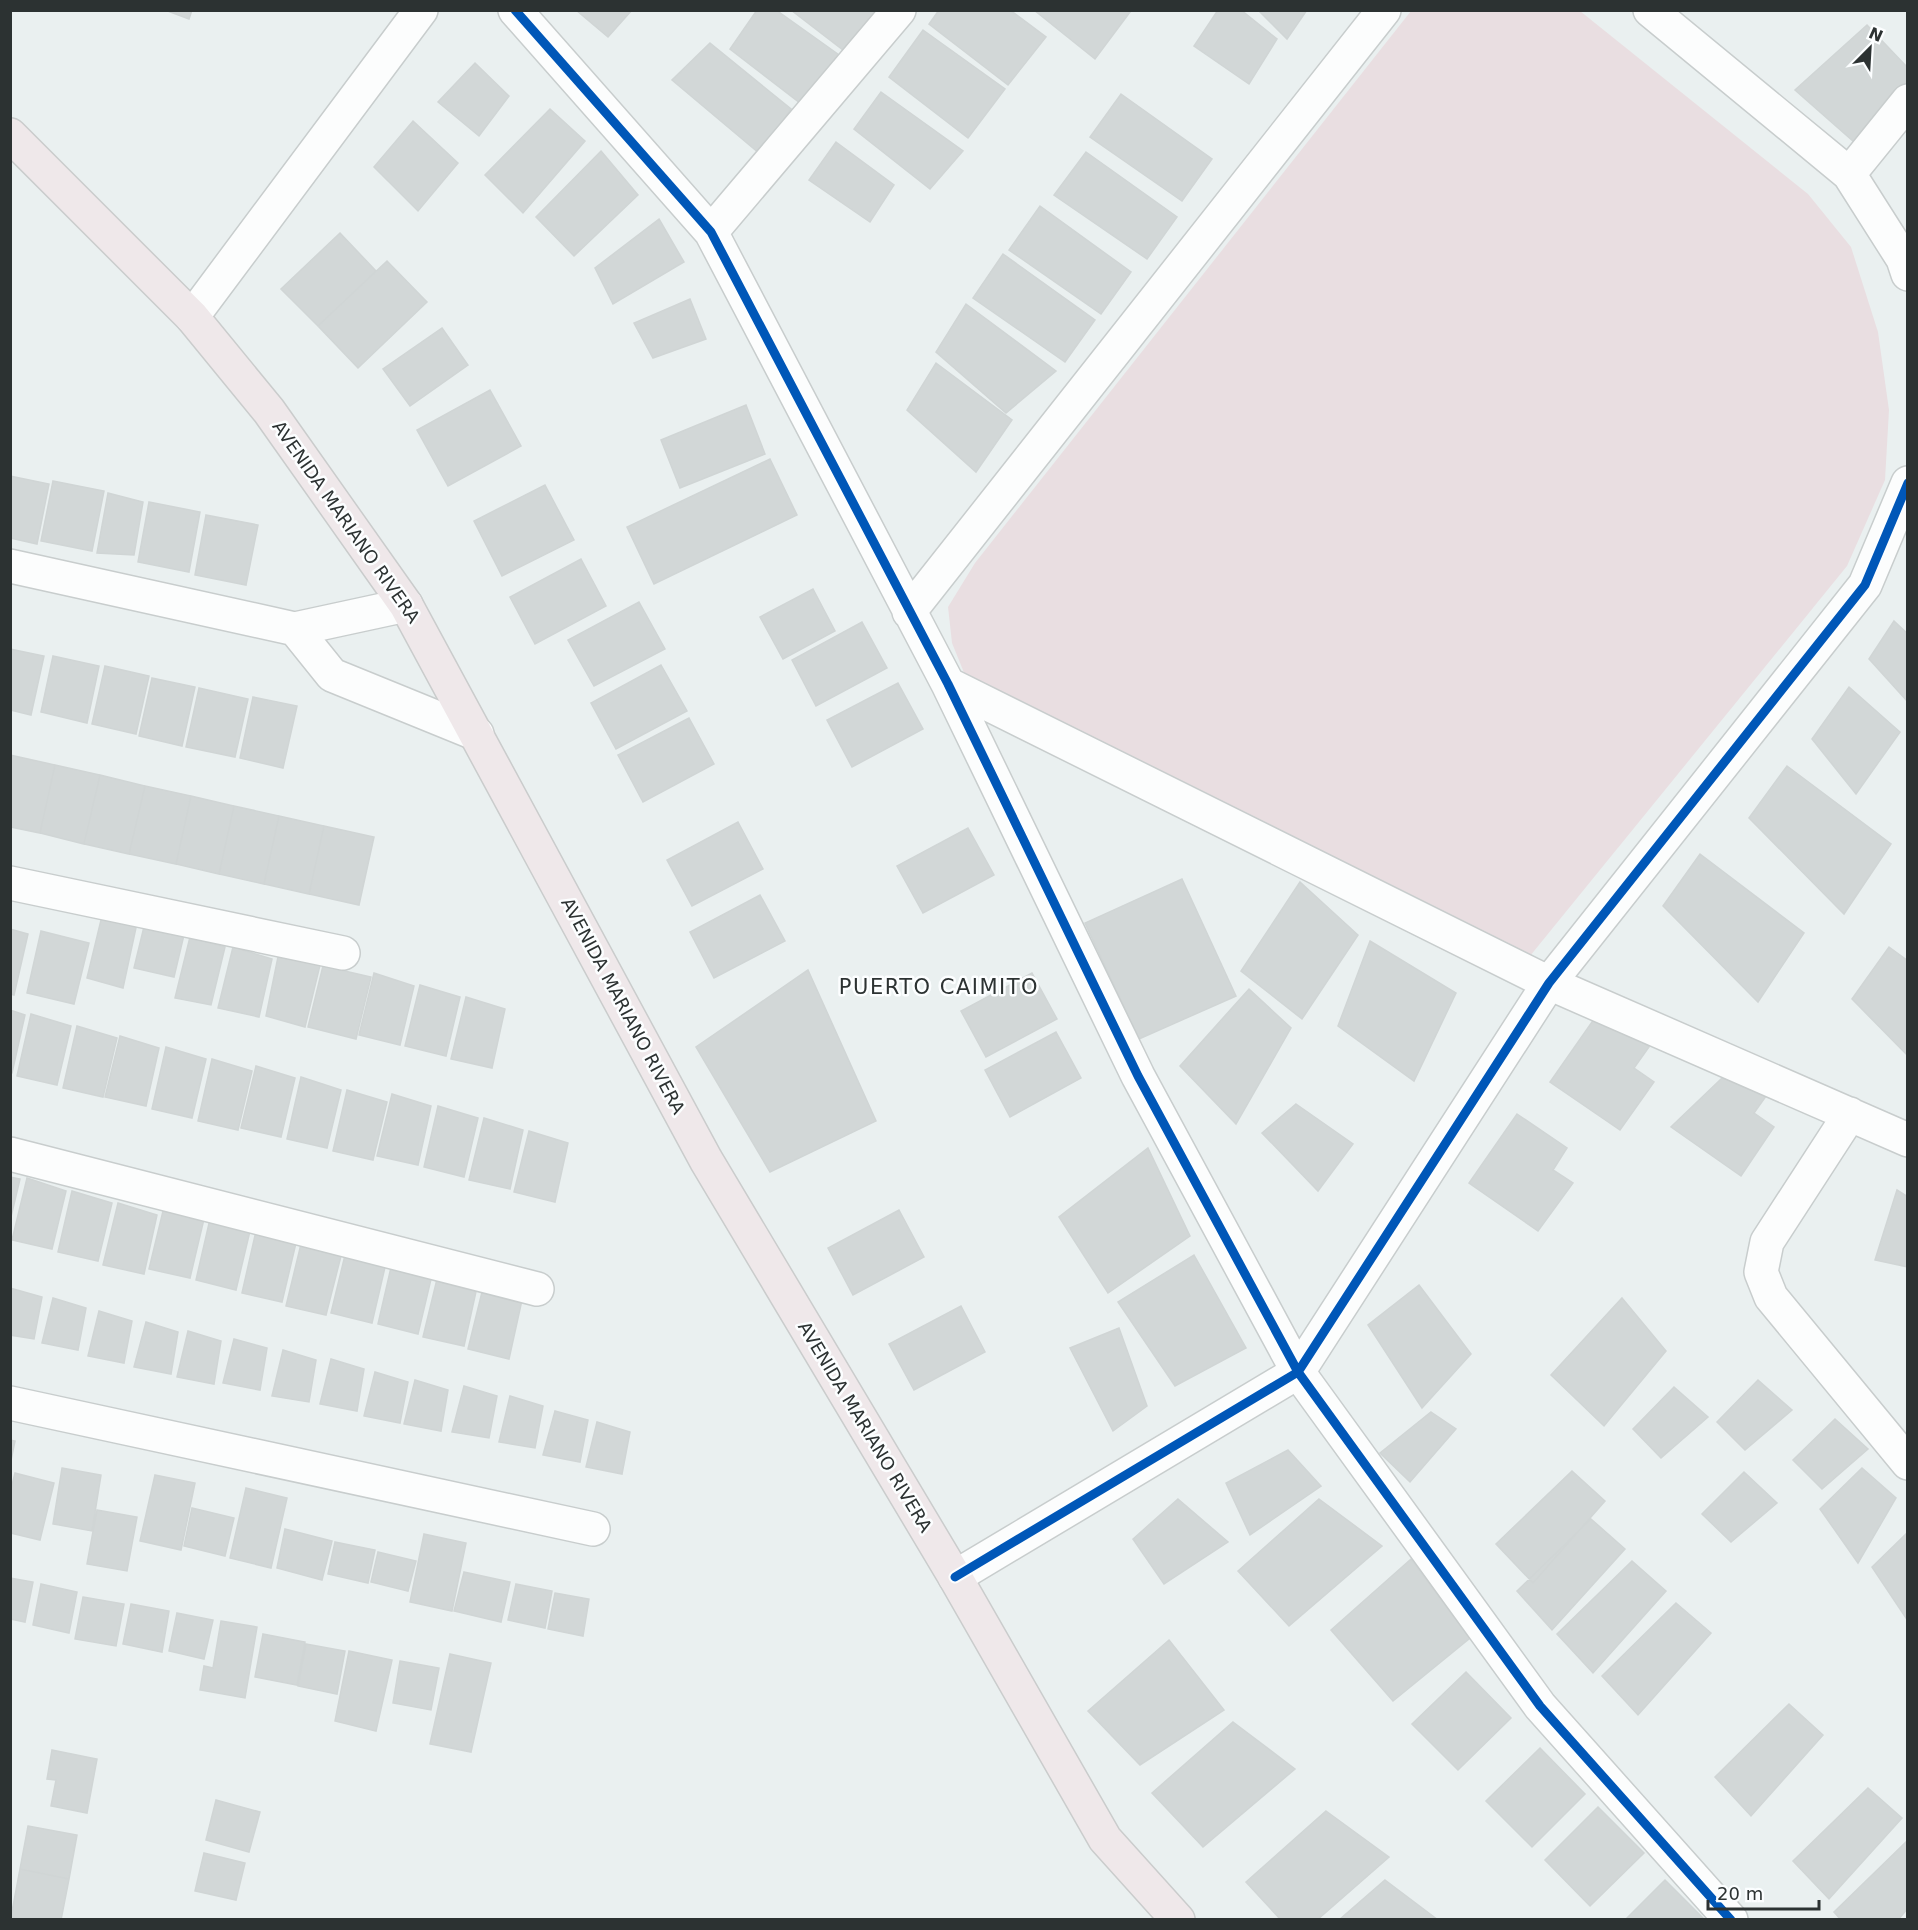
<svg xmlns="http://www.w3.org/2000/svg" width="1918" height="1930" font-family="'DejaVu Sans',sans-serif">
  <rect width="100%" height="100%" fill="#eaf0f0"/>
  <path fill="#e9dee1" d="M1411 11H1580L1808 194 1851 247 1878 332 1889 410 1885 480 1847 566 1530 956 969 685 952 643 948 607 975 563Z"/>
  <path fill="#d2d7d7" stroke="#d0d5d5" stroke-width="1.5" d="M165 10H192L189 19Z
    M576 10H632L608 37Z
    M757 10H776L846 60 809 110 730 49Z
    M791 10H887L852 57Z
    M939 10H1010L1046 37 1008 85 929 24Z
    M1034 10H1128L1130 12 1095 59Z
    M1218 10H1241L1277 39 1249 84 1194 46Z
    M1258 10H1307L1287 39Z
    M1867 25 1908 68V82L1854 142 1795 90Z
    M923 30 1005 89 968 138 889 77Z
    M710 43 791 109 760 154 672 80Z
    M475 63 509 96 479 136 438 102Z
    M881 92 963 151 930 189 854 129Z
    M1121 94 1212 159 1182 201 1090 137Z
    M550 109 585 141 523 213 485 175Z
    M413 121 458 163 418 211 374 167Z
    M836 142 894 185 870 222 809 180Z
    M601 151 638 195 574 256 536 217Z
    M1086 152 1177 217 1147 259 1054 195Z
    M1040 206 1131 272 1101 314 1009 250Z
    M659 219 684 262 613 304 595 268Z
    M340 233 376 271 318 326 281 289Z
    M1003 254 1095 320 1065 362 973 298Z
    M387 261 427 302 358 368 318 326Z
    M690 299 706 339 653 358 634 323Z
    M966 304 1056 371 1006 413 936 352Z
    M442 328 468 365 410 406 383 369Z
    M936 363 1012 420 976 472 907 410Z
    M490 390 521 446 448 486 417 430Z
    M746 405 765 454 680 488 661 440Z
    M770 459 797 515 654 584 627 527Z
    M10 476 49 484 37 544 10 538Z
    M53 481 104 491 92 551 41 541Z
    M545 485 574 540 502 576 474 521Z
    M108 493 143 502 134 555 97 553Z
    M149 502 200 512 189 572 138 562Z
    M206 515 258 525 246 585 195 575Z
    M581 559 606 606 535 644 510 597Z
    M813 589 835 631 783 659 760 617Z
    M639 602 665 649 594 686 568 640Z
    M1894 621 1908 634V702L1869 659Z
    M862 622 887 668 816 706 792 660Z
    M10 649 44 656 31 715 10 710Z
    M53 656 99 666 87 723 41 712Z
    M661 665 687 711 616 749 591 703Z
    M105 666 149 676 136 734 92 724Z
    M152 678 195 687 182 746 139 736Z
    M898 683 923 729 852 767 827 720Z
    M1849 687 1900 732 1856 794 1812 739Z
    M199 688 248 699 235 757 186 747Z
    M253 697 297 706 283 768 240 758Z
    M689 718 714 764 643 802 618 755Z
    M10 755 55 765 40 833 10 827Z
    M55 765 100 775 84 844 40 833Z
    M1787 766 1891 844 1844 914 1749 818Z
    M100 775 145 786 129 854 84 844Z
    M145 786 191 796 176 864 129 854Z
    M191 796 234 806 219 874 176 864Z
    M234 806 279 816 264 884 219 874Z
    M279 816 324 826 309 894 264 884Z
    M738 822 763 869 692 906 667 860Z
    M324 826 374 837 359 905 309 894Z
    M968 828 994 875 923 913 897 866Z
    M1700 854 1804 933 1758 1002 1663 906Z
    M1182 879 1236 996 1139 1039 1085 923Z
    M1300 882 1358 935 1302 1019 1241 971Z
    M760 895 785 941 714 978 690 932Z
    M149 906 188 918 174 977 134 968Z
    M102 916 137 923 123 988 87 978Z
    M10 929 28 934 14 995 10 994Z
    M41 931 89 943 74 1004 27 993Z
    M190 937 225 947 211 1005 175 998Z
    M1370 941 1456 993 1414 1081 1338 1026Z
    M233 947 272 959 259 1017 218 1008Z
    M1889 947 1908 961V1056L1852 999Z
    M278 957 320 965 305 1027 266 1016Z
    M323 966 371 977 356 1039 308 1027Z
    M808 970 876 1121 770 1172 696 1047Z
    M374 973 414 986 400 1045 359 1035Z
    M1032 973 1057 1019 986 1057 961 1011Z
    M420 985 460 997 446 1056 405 1046Z
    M1249 989 1291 1028 1236 1124 1180 1066Z
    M466 997 505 1009 492 1068 451 1059Z
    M10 1010 25 1015 12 1073H10Z
    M1599 1012 1649 1047 1634 1068 1654 1082 1620 1130 1550 1082Z
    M31 1014 71 1026 57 1085 17 1076Z
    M77 1026 117 1038 103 1097 63 1088Z
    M1056 1032 1081 1078 1010 1117 985 1070Z
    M120 1036 159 1048 146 1106 105 1097Z
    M166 1047 206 1059 192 1118 152 1109Z
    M212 1059 252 1071 238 1130 198 1121Z
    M256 1066 295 1078 281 1137 241 1128Z
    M301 1077 341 1090 327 1148 287 1139Z
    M1722 1078 1769 1092 1754 1113 1774 1127 1741 1176 1671 1127Z
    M347 1090 387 1102 373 1160 333 1151Z
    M392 1094 431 1106 418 1165 377 1156Z
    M1296 1104 1353 1144 1318 1191 1262 1133Z
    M438 1106 478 1118 464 1177 424 1167Z
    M1517 1114 1567 1148 1553 1170 1573 1183 1538 1231 1469 1183Z
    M484 1118 523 1130 510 1189 469 1180Z
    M529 1131 568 1143 555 1202 514 1192Z
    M1148 1148 1190 1236 1108 1293 1059 1217Z
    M10 1177 20 1179 10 1221Z
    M27 1178 66 1191 52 1249 12 1240Z
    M1897 1190 1908 1197V1267L1875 1260Z
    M72 1191 112 1203 98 1261 58 1252Z
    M118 1203 157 1215 144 1274 103 1265Z
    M164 1207 204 1219 190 1278 149 1269Z
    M899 1210 924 1257 853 1295 828 1248Z
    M210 1219 250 1231 236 1290 196 1280Z
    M256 1231 296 1243 282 1302 242 1293Z
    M301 1244 341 1256 326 1315 286 1306Z
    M346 1251 386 1263 372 1323 331 1313Z
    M1194 1255 1246 1348 1175 1386 1118 1302Z
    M392 1263 432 1275 418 1334 378 1324Z
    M438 1275 477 1287 464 1346 423 1337Z
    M1419 1285 1471 1354 1422 1408 1368 1325Z
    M10 1288 42 1297 34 1339 10 1335Z
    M483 1288 522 1300 509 1359 468 1349Z
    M53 1298 86 1308 78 1350 42 1343Z
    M1622 1298 1666 1351 1604 1426 1551 1375Z
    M961 1306 985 1352 914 1390 889 1344Z
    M99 1311 132 1321 124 1363 88 1356Z
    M146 1322 178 1332 171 1374 134 1367Z
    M1119 1328 1147 1406 1113 1431 1070 1348Z
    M188 1331 221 1341 214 1384 177 1377Z
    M234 1339 267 1348 260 1390 223 1383Z
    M283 1350 316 1360 309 1402 272 1396Z
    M331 1359 364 1369 357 1411 320 1404Z
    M375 1372 408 1382 400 1423 364 1416Z
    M415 1380 448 1390 441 1431 404 1424Z
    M1758 1380 1792 1410 1745 1450 1717 1422Z
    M464 1386 497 1396 489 1438 452 1432Z
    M1674 1387 1708 1417 1661 1458 1633 1429Z
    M510 1396 543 1406 535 1448 499 1442Z
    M555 1411 588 1420 580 1462 543 1455Z
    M1431 1412 1456 1429 1410 1482 1380 1453Z
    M1835 1419 1868 1449 1822 1489 1793 1460Z
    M597 1422 630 1432 622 1474 586 1467Z
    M10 1440 15 1441 10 1465Z
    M1288 1450 1321 1486 1250 1535 1226 1483Z
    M62 1468 101 1475 92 1531 53 1524Z
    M1862 1468 1896 1498 1858 1563 1820 1509Z
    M1572 1471 1605 1501 1533 1583 1496 1544Z
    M1744 1472 1777 1503 1731 1542 1702 1514Z
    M15 1473 54 1483 40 1540 10 1533V1493Z
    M155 1475 195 1483 181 1550 140 1541Z
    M246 1488 287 1498 271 1568 230 1558Z
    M1178 1499 1228 1542 1164 1584 1133 1539Z
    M1319 1499 1382 1546 1289 1626 1238 1571Z
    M192 1508 234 1518 225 1556 184 1546Z
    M97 1510 137 1517 127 1571 87 1564Z
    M1591 1519 1625 1549 1552 1630 1517 1591Z
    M285 1529 332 1541 322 1580 277 1568Z
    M1908 1532V1621L1872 1567Z
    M424 1534 466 1543 452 1611 410 1602Z
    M335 1542 375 1550 368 1583 328 1574Z
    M378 1552 416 1561 408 1591 371 1582Z
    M1411 1559 1470 1638 1393 1701 1331 1630Z
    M1632 1561 1666 1591 1593 1673 1557 1634Z
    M464 1572 510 1582 501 1622 454 1611Z
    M10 1578 33 1582 25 1622 10 1619Z
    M41 1584 77 1592 69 1633 33 1625Z
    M516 1584 552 1591 545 1628 508 1620Z
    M555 1593 589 1599 583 1636 548 1629Z
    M83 1597 124 1604 116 1646 75 1639Z
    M1676 1603 1711 1633 1638 1715 1602 1676Z
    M131 1604 169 1611 162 1652 123 1644Z
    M177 1613 213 1620 204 1659 169 1651Z
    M221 1621 257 1627 245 1698 200 1690 204 1666 213 1668Z
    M263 1634 305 1642 297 1685 255 1677Z
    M1169 1640 1224 1710 1140 1765 1088 1711Z
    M306 1644 345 1651 337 1694 298 1686Z
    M349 1651 392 1660 376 1731 335 1721Z
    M450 1654 491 1663 471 1752 430 1744Z
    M400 1661 439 1668 431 1710 393 1703Z
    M1466 1672 1511 1718 1458 1770 1412 1724Z
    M1789 1704 1823 1735 1751 1816 1715 1777Z
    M1233 1722 1295 1769 1203 1847 1152 1793Z
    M1540 1748 1585 1794 1532 1847 1486 1801Z
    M52 1750 97 1759 87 1813 51 1806 56 1780 47 1779Z
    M1868 1788 1902 1818 1829 1899 1793 1861Z
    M216 1800 260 1812 249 1852 206 1840Z
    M1598 1807 1644 1853 1590 1906 1545 1860Z
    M1326 1811 1389 1857 1317 1920H1281L1246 1882Z
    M28 1826 77 1835 69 1879 20 1869Z
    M1908 1840V1908L1898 1920H1841L1834 1912Z
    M204 1853 245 1863 236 1900 195 1891Z
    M20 1869 69 1879 61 1920H25L11 1917Z
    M1385 1880 1438 1920H1339Z
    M1665 1880 1705 1920H1625Z"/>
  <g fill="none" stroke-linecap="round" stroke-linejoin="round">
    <defs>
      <path id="minor" d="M515 10 711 232 948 684 1138 1076 1298 1372 1540 1706 1731 1920
        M1650 10 1849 174 1903 259 1908 274
        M1849 174 1908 101
        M711 232 899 10
        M192 317 421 10
        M10 566 295 629 406 605
        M909 612 1384 10
        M295 629 332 675 477 734
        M948 684 1549 983 1908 1140
        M10 883 343 953
        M1850 1114 1767 1242 1761 1272 1771 1297 1908 1463
        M10 1154 537 1289
        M10 1403 593 1529
        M955 1577 1298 1372 1549 983 1865 585 1908 483"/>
      <path id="major" d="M10 135 192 317 269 411 406 605 706 1160 955 1577 1105 1839 1178 1920"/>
    </defs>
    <use href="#minor" stroke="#c8cdcd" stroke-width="36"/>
    <use href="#major" stroke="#cacccc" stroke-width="36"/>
    <use href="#minor" stroke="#fcfdfd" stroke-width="33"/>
    <use href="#major" stroke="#efe8ea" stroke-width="33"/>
    <defs>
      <path id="cycleway" d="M515 10 711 232 948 684 1138 1076 1298 1372 1540 1706 1731 1920
        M955 1577 1298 1372 1549 983 1865 585 1908 483"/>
    </defs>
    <use href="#cycleway" stroke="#fcfeff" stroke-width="13"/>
    <use href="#cycleway" stroke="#0057b8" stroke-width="9"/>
  </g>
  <g text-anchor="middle" stroke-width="5" stroke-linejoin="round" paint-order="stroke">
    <g font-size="18" fill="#2c3232" stroke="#fcfeff">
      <text transform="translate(346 522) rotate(55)" y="6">AVENIDA MARIANO RIVERA</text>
      <text transform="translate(623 1006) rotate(62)" y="6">AVENIDA MARIANO RIVERA</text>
      <text transform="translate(865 1427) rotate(59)" y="6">AVENIDA MARIANO RIVERA</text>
    </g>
    <g font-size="21" letter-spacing="1.5" fill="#2c3232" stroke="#fcfeff">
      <text x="939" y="994">PUERTO CAIMITO</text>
    </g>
  </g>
  <rect width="1918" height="1930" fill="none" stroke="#2c3232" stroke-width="24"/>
  <g transform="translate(1870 48) rotate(24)" stroke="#fcfeff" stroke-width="4.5" paint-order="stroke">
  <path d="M0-4.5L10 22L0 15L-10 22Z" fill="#2c3232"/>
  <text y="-9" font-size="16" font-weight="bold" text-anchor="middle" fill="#2c3232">N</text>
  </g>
  <path d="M1708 1900v9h111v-9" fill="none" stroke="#2c3232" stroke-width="3"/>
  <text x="1717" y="1900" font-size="18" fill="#2c3232" stroke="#fcfeff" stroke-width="4.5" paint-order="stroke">20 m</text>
</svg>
